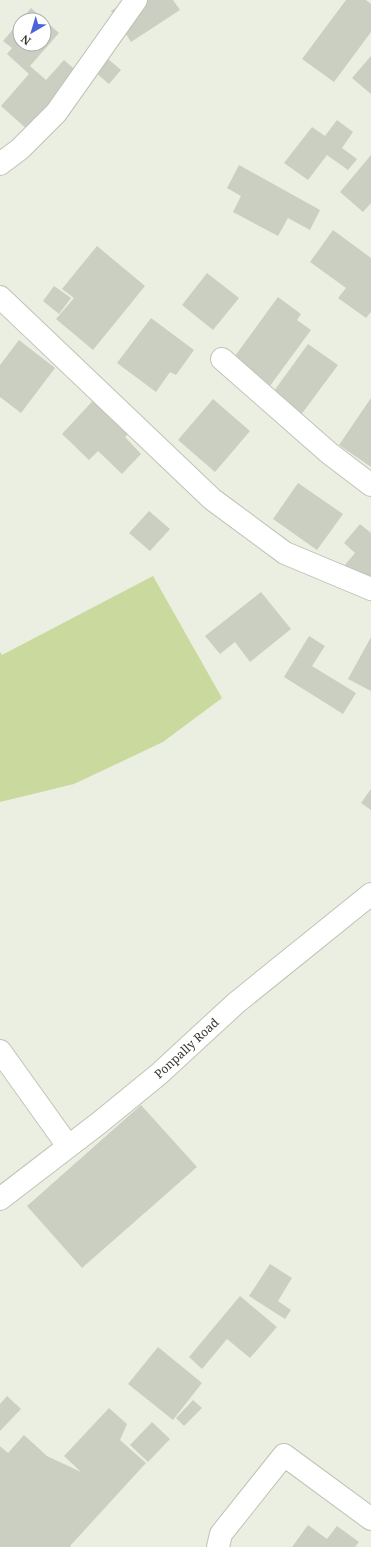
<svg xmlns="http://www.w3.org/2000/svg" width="371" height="1547" font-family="'Noto Serif',serif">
  <rect width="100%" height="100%" fill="#ebefe1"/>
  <path fill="#cad99e" d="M153 576 222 698 163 742 74 784 0 802V652L2 655Z"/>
  <path fill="#cbcfc1" d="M128 0H173L180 10 131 42 111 11Z
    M346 0H366L371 4V32L334 82 302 59Z
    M31 8 59 33 30 66 46 80 64 60 79 73 29 131 1 106 29 74 7 54 12 48 3 41 20 21V44H44V20H21Z
    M101 53 121 70 109 84 89 67Z
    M371 56V94L352 78Z
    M337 120 353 132 342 148 357 159 348 170 327 155 308 180 284 163 312 127 325 136Z
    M371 155V203L363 212 340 192Z
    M239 165 320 210 310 230 288 218 278 236 233 212 241 196 227 188Z
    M333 230 371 258V312L366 318 338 298 346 288 310 262Z
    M97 246 145 286 93 350 56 319 74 298 62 289Z
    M207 273 239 298 213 330 182 305Z
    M54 286 71 298 59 314 43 301Z
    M278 297 301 314 297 320 311 330 264 394 227 367Z
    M151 318 194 350 176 375 170 372 156 392 117 363Z
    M19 340 55 368 21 413 0 397V365Z
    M308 344 338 365 295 423 280 412 288 401 274 391Z
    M100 393 135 427 125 437 141 454 122 474 98 451 89 460 62 434Z
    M371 398V467L339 445Z
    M213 399 250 431 215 472 178 440Z
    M298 483 343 514 317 550 273 519Z
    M149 511 170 529 150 551 129 533Z
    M360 524 371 533V591L338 573 355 553 344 543Z
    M261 592 291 629 250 662 235 642 220 654 205 636Z
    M309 636 325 646 312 666 356 693 343 714 284 677Z
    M371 637V691L348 679Z
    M371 789V810L361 803Z
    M141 1105 197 1167 82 1268 27 1206Z
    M270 1264 292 1278 278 1301 291 1310 285 1319 249 1296Z
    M240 1296 277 1327 250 1358 227 1339 202 1369 189 1357Z
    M158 1347 202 1383 173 1420 128 1384Z
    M7 1396 21 1409 0 1431V1404Z
    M193 1400 202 1408 184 1426 176 1418Z
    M109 1408 127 1424 120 1440 146 1463 70 1546 71 1547H0V1446L8 1453 24 1435 47 1456 81 1472 64 1456Z
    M152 1422 170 1439 148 1462 130 1445Z
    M308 1525 327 1539 337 1526 359 1542 355 1547H292Z"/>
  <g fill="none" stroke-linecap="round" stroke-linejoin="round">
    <defs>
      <path id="street" d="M0 164 20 149 56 113 136 0
        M0 297 212 499 285 553 371 589
        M222 359 329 453 371 485
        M0 1051 68 1146
        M218 1547 221 1534 284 1455 371 1519"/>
      <g id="secondary">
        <path id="s1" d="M0 1199 99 1123 159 1074 236 1003 371 894"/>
      </g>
    </defs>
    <use href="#street" stroke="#bfc3b5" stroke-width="24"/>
    <use href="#secondary" stroke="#bfc3b5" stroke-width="24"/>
    <use href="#street" stroke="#fff" stroke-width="22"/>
    <use href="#secondary" stroke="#fff" stroke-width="22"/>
  </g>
  <g text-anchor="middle" stroke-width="3" stroke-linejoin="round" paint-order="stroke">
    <g font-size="12" fill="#33352f" stroke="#fff">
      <text dy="4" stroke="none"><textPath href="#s1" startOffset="240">Ponpally Road</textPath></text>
    </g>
  </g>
  <g transform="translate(32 32) rotate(218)"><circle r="19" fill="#ffffff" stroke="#adaeac"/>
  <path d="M0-3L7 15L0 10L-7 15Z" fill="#4a65d9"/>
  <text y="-6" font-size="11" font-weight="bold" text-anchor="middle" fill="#33352f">N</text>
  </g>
</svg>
